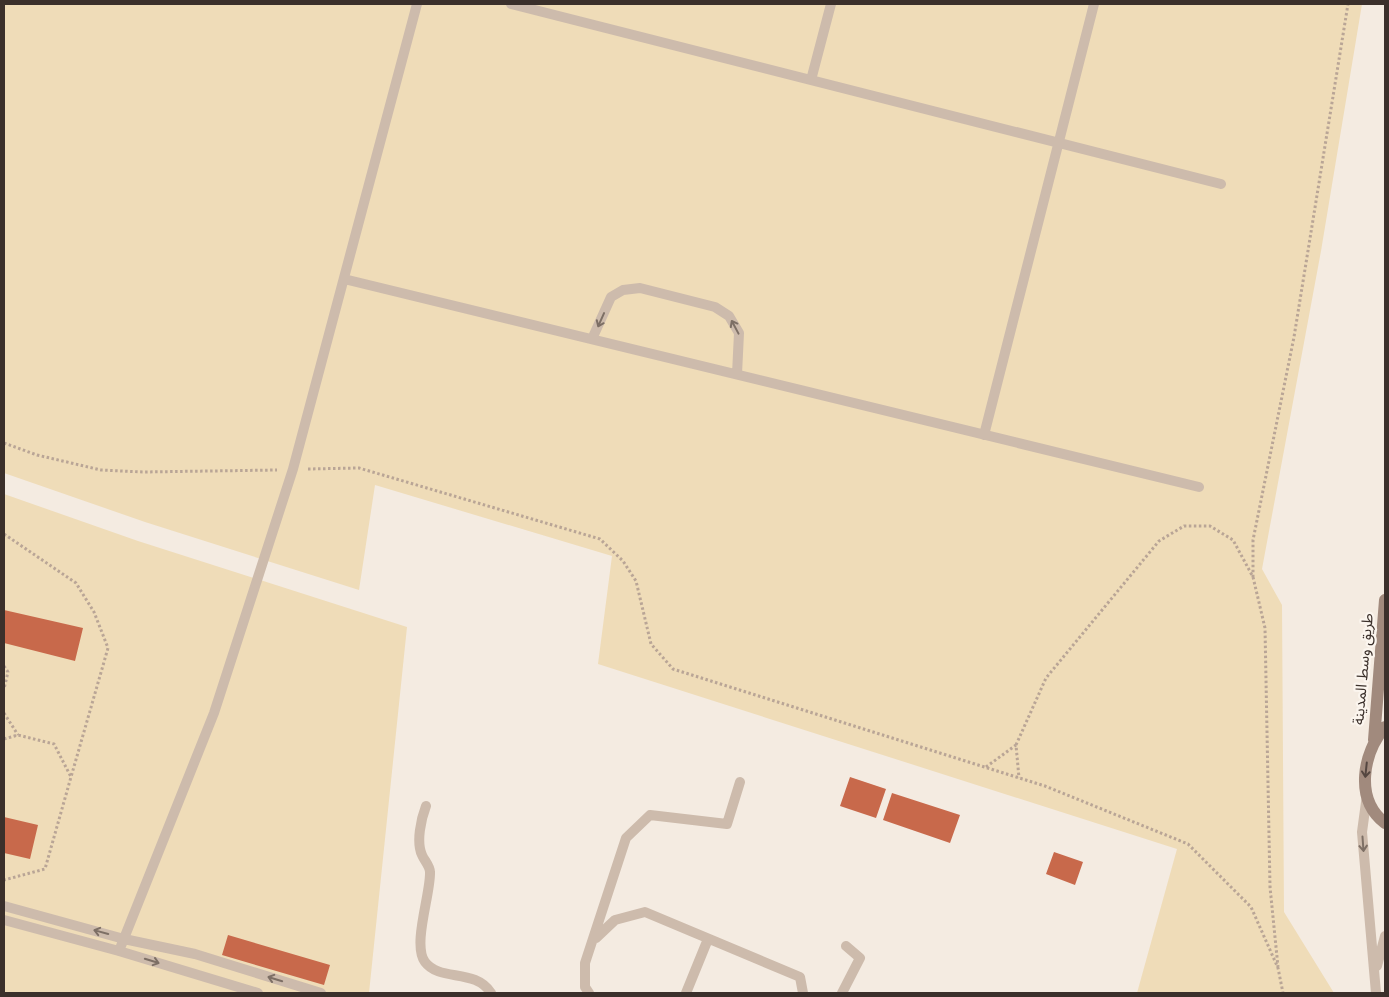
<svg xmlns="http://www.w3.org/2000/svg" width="1389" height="997" font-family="Poppins,'Noto Sans Arabic',sans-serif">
  <rect width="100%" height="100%" fill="#f4ebe1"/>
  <path fill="#efdcb8" d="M4 4H1362L1321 251 1262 569 1282 605 1284 912 1334 993H1137L1177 849 598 664 612 556 375 485 359 590 145 522 4 473Z
    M4 494 138 541 407 627 369 993H4Z"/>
  <path fill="#c8694b" d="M4 610 83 628 75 661 4 643Z
    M850 777 886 789 876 818 840 806Z
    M892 793 960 815 950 843 883 820Z
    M4 817 38 825 30 859 4 853Z
    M1054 852 1083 862 1075 885 1046 874Z
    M228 935 330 965 324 985 222 955Z"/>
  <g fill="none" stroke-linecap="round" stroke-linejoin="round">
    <path stroke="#b9a596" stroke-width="3" stroke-dasharray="2.5 2.5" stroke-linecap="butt" d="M4 443 37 455 101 470 143 472 277 470
      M308 469 359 468 600 539 623 561 636 581 651 644 673 669 1045 786 1188 844 1251 907 1278 968 1283 993
      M4 534 76 583 94 612 108 648 71 777
      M1253 577 1265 628 1270 887 1278 967
      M4 666 8 672 4 689
      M4 713 18 735
      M4 739 18 735 54 744 71 777 45 869 4 880
      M1016 745 1046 678 1159 541 1184 526H1210L1233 540 1253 577V540L1294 337 1348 4
      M986 767 1016 745 1019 778"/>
    <path stroke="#cdbbac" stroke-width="10" d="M511 4 1221 184
      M811 80 831 4
      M344 279 1199 487
      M592 339 611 297 623 290 640 288 715 307 729 316 739 333 737 374
      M984 435 1094 4
      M1367 795 1362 832 1376 993
      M426 806C421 819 416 842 422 855 424 860 430 866 430 872 431 893 412 945 425 962 440 982 475 968 491 993
      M4 906 124 939 195 954 321 993
      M4 920 119 951 258 993
      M596 938 615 920 645 912 800 977 803 993
      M119 951 214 713 293 469 417 4
      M1377 966 1385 936
      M589 993 585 987V963L626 838 650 815 727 824 740 782
      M686 993 708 939
      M842 993 860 958 846 946"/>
    <path stroke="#a18a7d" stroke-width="12" d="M1385 727C1363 753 1354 799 1385 823
      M1374 740 1385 600"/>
  </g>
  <defs><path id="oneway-shaft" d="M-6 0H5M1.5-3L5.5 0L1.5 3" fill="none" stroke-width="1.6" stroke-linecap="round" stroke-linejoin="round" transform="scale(1.25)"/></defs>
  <g stroke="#7d6f65">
    <use href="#oneway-shaft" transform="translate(601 320) rotate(114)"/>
    <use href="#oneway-shaft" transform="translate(735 327) rotate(-118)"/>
    <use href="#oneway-shaft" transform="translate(1363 844) rotate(86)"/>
    <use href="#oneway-shaft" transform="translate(101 932) rotate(-165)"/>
    <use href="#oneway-shaft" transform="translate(152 961) rotate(17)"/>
    <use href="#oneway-shaft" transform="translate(275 979) rotate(-163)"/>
  </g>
  <use stroke="#544640" href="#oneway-shaft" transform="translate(1366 770) rotate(96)"/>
  <g text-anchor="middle" stroke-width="4.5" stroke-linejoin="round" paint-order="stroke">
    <g font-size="15" fill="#3b302b" stroke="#fbf5ee">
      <text transform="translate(1363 669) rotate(-85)" y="5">طريق وسط المدينة</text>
    </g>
  </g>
  <rect width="1389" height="997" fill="none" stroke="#3b302b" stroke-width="10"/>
</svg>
